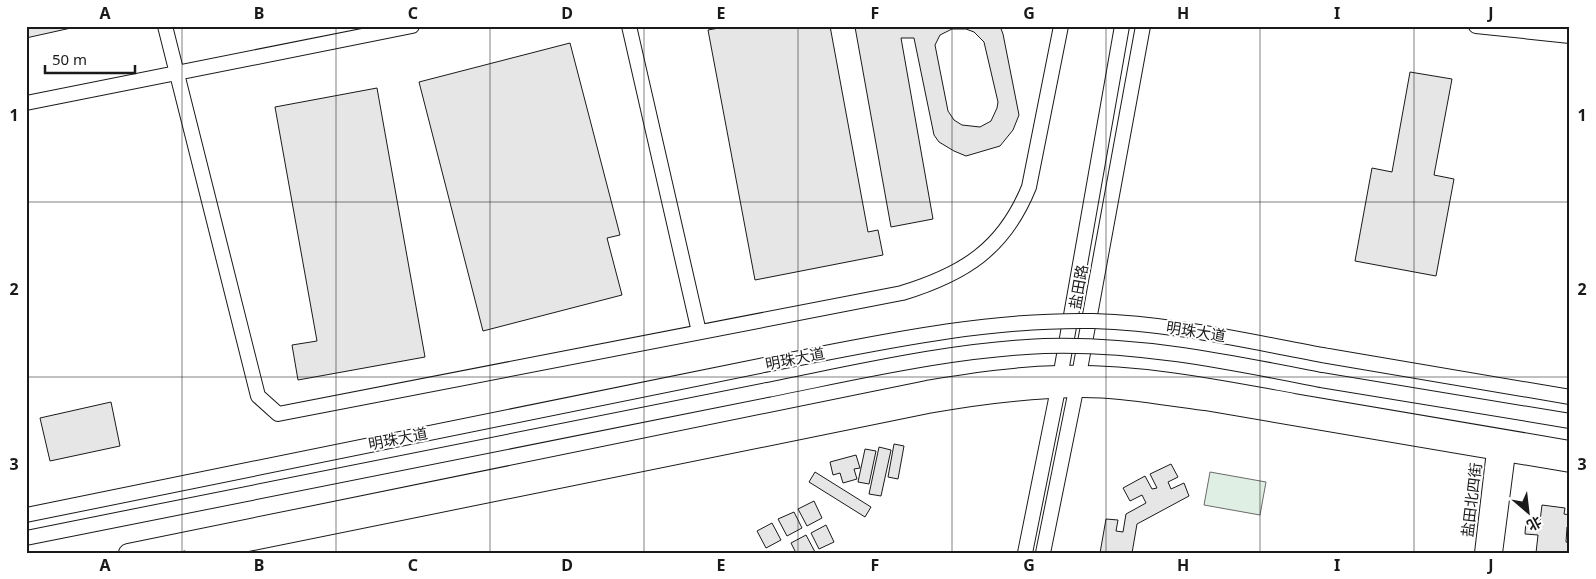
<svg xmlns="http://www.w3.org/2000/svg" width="1596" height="579" font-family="'Noto Sans','Noto Sans SC',sans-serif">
  <rect width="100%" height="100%" fill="#fff"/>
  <path fill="#e0efe3" stroke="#6a6a6a" d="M1210 472 1266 482 1260 515 1204 505Z"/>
  <path fill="#e6e6e6" stroke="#1a1a1a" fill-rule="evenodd" d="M26 26H80L26 38Z
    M730 26H830L868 232 878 230 883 255 755 280 708 30Z
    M1000 26 1003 34 1019 115 1013 130 1000 146 966 156 954 151 939 142 934 135 914 38H901L933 219 891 227 855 27ZM952 29H966L974 32 984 42 998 102 997 108 991 121 980 127 962 125 954 120 948 111 935 45 940 35Z
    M570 43 620 235 607 238 622 295 483 331 419 82Z
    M1410 72 1452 79 1434 175 1454 179 1436 276 1355 261 1372 168 1392 172Z
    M377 88 425 357 298 380 292 345 317 341 275 107Z
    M111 402 120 446 50 461 40 418Z
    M894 444 904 446 898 479 888 477Z
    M879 447 891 450 881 496 869 494Z
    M865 449 876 451 869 484 858 482Z
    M856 455 860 468 854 469 857 479 843 483 840 473 833 475 830 462Z
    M1171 464 1178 477 1168 482 1171 489 1184 483 1189 496 1137 524 1132 553H1100L1106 519 1118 520 1116 531 1123 532 1126 514 1146 503 1142 495 1130 501 1123 488 1145 476 1152 489 1157 488 1150 474Z
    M815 472 871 507 865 517 809 482Z
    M814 501 822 518 807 526 798 509Z
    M1542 505 1565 508 1564 514 1570 515V527H1567L1566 542 1570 543V553H1536L1538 535 1525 534 1526 520 1540 521Z
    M794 512 802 528 787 536 778 519Z
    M772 523 781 540 766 548 757 531Z
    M826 525 834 542 819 549 811 533Z
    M806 535 815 552 796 553 791 543Z"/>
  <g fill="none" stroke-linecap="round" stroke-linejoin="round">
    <defs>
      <path id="minor" d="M165 26 258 396 278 414 902 293C964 274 1004 249 1029 187L1061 26
        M629 26 699 332
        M1476 26 1570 36
        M26 103 412 26
        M1328 356 1570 397
        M1321 380 1570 421
        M26 515 764 365
        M26 538 767 390
        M1025 553 1058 389 1122 26
        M1043 553 1079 375 1143 26
        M1482 553 1494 451
        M1495 553 1508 453"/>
      <path id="major" d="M128 553 927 390C971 383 1014 376 1059 375 1138 373 1217 389 1294 403 1386 418 1478 434 1570 450
        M194 553 928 404C978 395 1026 389 1076 388 1119 387 1163 396 1205 401L1570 463"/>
    </defs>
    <use href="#minor" stroke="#1a1a1a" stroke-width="16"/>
    <use href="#major" stroke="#1a1a1a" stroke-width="20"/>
    <use href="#minor" stroke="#fff" stroke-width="14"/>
    <use href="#major" stroke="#fff" stroke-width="18"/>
    <defs>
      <path id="minor-bridge" d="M764 365C873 344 982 319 1093 321 1172 323 1251 342 1328 356
        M767 390C858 372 950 350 1044 346 1138 343 1229 362 1321 380"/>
    </defs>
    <use href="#minor-bridge" stroke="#1a1a1a" stroke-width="16" stroke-linecap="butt"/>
    <use href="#minor-bridge" stroke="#fff" stroke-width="14"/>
  </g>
  <path fill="none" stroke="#1a1a1a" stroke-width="1" stroke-opacity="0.55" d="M182 26V553M336 26V553M490 26V553M644 26V553M798 26V553M952 26V553M1106 26V553M1260 26V553M1414 26V553M26 202H1570M26 377H1570"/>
  <g text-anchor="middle" stroke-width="4" stroke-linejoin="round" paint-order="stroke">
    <g font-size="15" fill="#1a1a1a" stroke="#fff">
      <text transform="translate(1079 287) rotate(-80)" y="5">盐田路</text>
      <text transform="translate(1196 332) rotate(9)" y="5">明珠大道</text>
      <text transform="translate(795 359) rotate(-11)" y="5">明珠大道</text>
      <text transform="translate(398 439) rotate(-11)" y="5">明珠大道</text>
      <text transform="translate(1472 500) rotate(-83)" y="5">盐田北四街</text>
    </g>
  </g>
  <rect width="1596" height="579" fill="none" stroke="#ffffff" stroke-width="55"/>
  <g transform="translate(1528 512) rotate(152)" stroke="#ffffff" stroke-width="4" paint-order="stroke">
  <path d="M0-4L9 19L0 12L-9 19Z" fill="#1a1a1a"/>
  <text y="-8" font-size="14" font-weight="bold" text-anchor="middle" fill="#1a1a1a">北</text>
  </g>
  <path d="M45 65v8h90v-8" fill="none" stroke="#1a1a1a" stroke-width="2.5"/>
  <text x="52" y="65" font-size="15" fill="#1a1a1a" stroke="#ffffff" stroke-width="4" paint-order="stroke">50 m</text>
  <rect x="28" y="28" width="1540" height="524" fill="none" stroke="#1a1a1a" stroke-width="2"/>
  <g font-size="16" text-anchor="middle" font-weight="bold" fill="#1a1a1a">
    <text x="105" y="19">A</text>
    <text x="259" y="19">B</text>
    <text x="413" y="19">C</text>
    <text x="567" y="19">D</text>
    <text x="721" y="19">E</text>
    <text x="875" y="19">F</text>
    <text x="1029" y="19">G</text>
    <text x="1183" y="19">H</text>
    <text x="1337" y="19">I</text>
    <text x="1491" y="19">J</text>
    <text x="14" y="121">1</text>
    <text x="1582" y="121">1</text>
    <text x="14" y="295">2</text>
    <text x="1582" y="295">2</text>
    <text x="14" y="470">3</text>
    <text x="1582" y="470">3</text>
    <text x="105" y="571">A</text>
    <text x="259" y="571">B</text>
    <text x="413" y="571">C</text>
    <text x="567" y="571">D</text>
    <text x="721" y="571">E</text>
    <text x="875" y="571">F</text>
    <text x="1029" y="571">G</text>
    <text x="1183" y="571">H</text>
    <text x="1337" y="571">I</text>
    <text x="1491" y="571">J</text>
  </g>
</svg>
